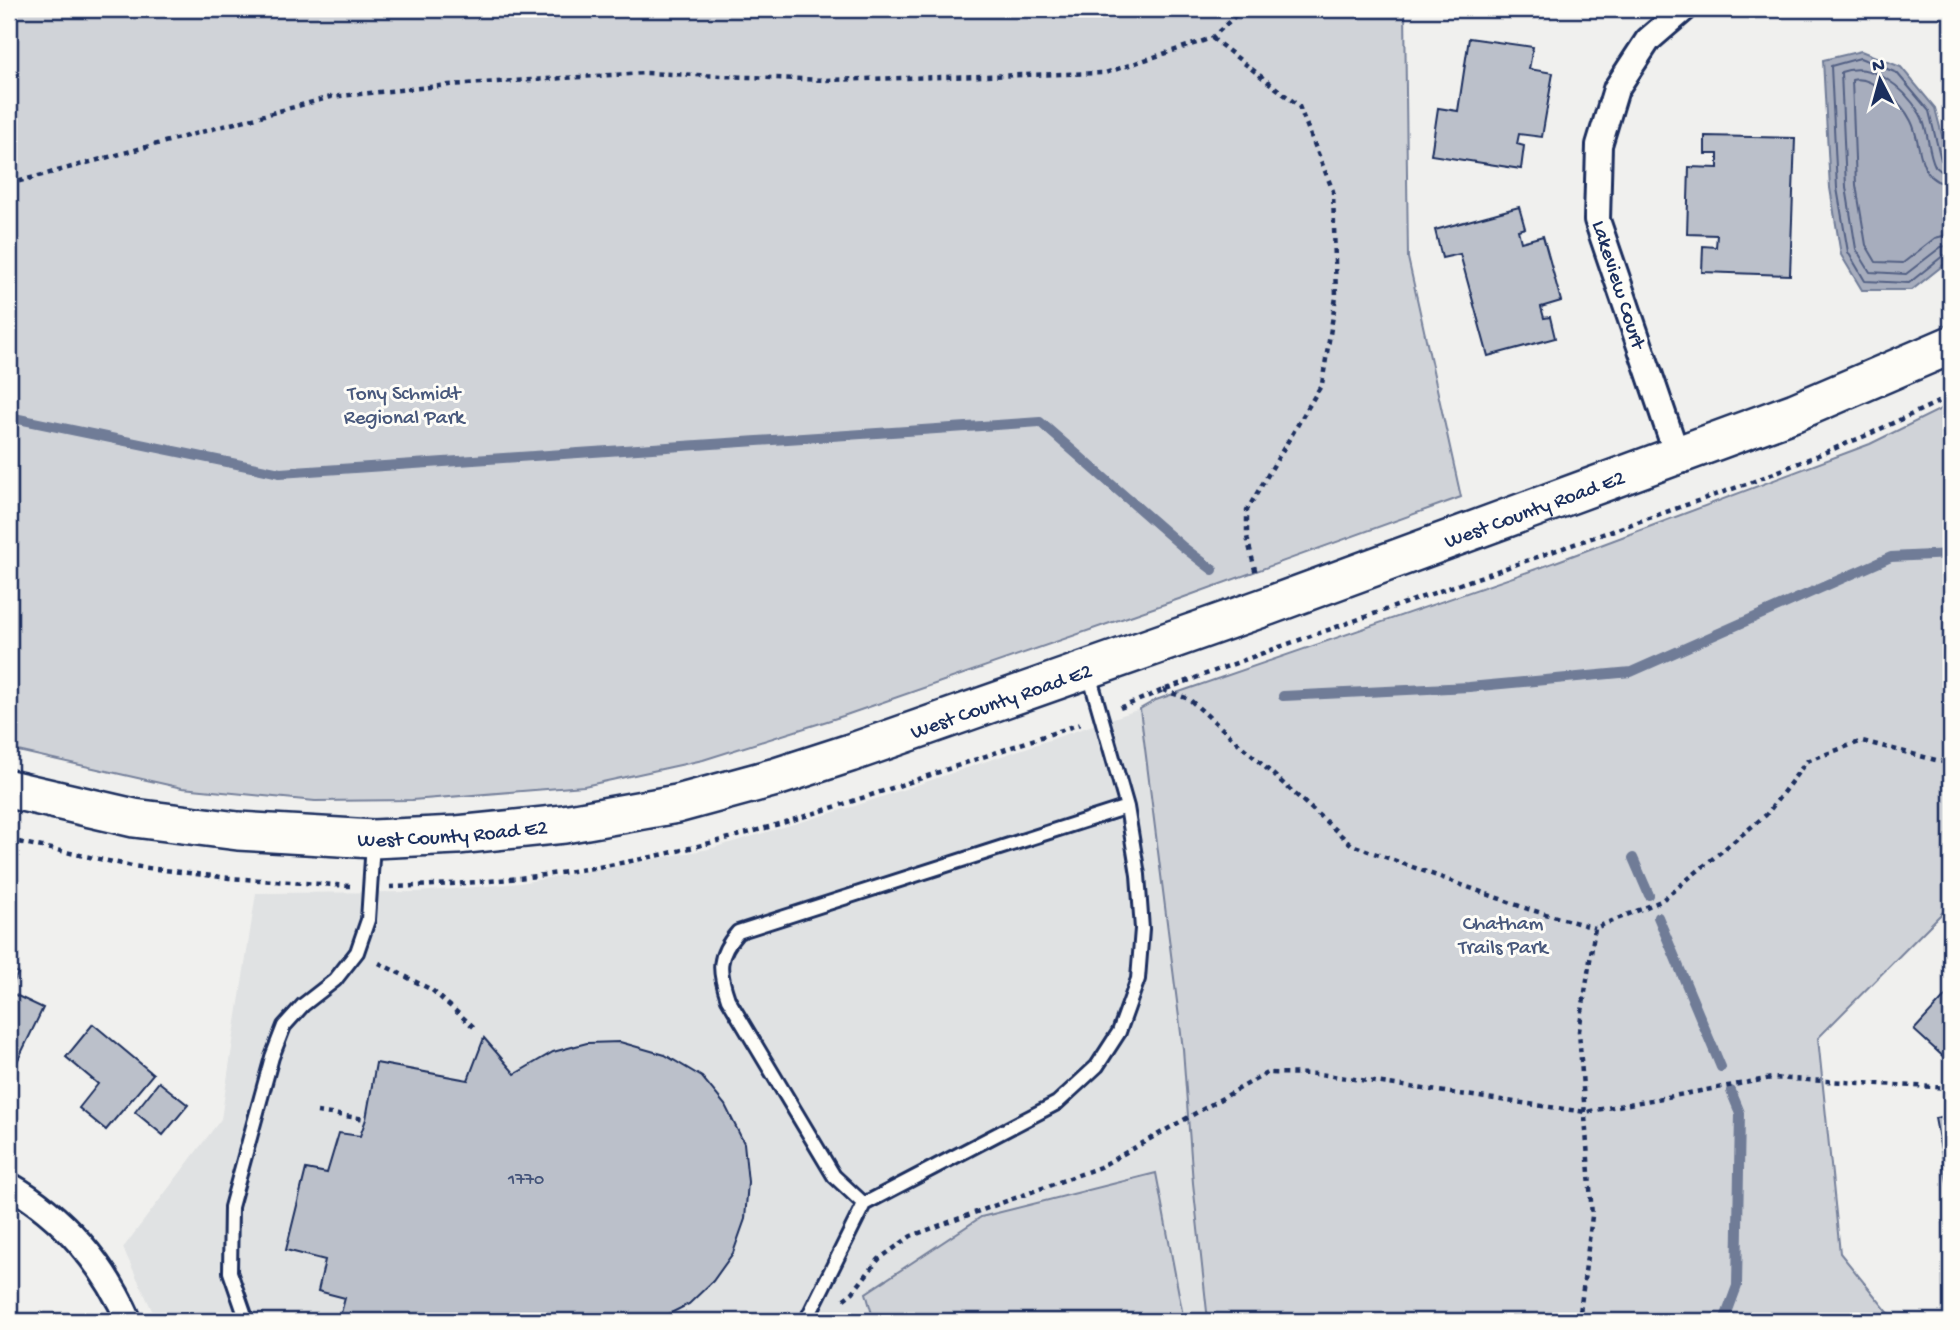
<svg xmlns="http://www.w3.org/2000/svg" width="1960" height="1330" font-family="'Gochi Hand',sans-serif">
  <rect width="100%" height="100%" fill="#f0f0ee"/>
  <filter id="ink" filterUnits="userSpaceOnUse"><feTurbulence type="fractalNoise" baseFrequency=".0143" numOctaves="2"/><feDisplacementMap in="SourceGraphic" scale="14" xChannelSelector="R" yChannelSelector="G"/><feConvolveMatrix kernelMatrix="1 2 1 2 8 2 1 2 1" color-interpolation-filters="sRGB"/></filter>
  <g filter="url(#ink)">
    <path fill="#e0e2e3" d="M1140 709 1183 1049 1193 1183 1208 1321H157L123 1248 221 1119 256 893 418 892 520 883 709 849 855 806Z"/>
    <path fill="#d0d3d8" stroke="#76819b" stroke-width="2" d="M9 9H1405L1408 258 1461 497 1179 599 843 716 703 760 584 786 412 800 315 801 182 788 9 749Z
      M1951 404V904L1818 1038 1840 1253 1895 1321H1208L1193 1183 1183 1049 1140 709 1156 700 1542 567 1870 444Z
      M1156 1173 1184 1321H874L866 1293 981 1217Z"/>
    <path fill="#a7adbd" stroke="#6f7b97" stroke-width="2" d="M1861 51 1901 67 1935 108 1951 170V259L1912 290H1862L1841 255 1830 188 1823 60Z"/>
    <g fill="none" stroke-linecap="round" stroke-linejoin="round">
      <path stroke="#536184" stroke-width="2" d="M1951 165 1946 164 1941 160 1929 111 1897 73 1860 58 1831 66 1837 188 1848 252 1865 281 1909 283 1944 255 1951 254
        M1951 174 1942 172 1935 166C1927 150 1929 129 1920 114 1904 87 1872 61 1841 72L1846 187 1856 249 1870 272 1906 274 1941 247 1951 245
        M1951 184C1915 183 1923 144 1911 121 1903 104 1871 74 1852 80L1856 185 1866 245 1876 262 1903 263 1935 238 1951 234"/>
      <path stroke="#6f7b97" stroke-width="10" d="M9 417 280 473 1040 422 1183 547 1213 570
        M1283 696 1469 687 1631 672 1891 557 1951 554
        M1633 858 1649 895
        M1658 917 1721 1067
        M1724 1321 1737 1286 1740 1113 1731 1091"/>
    </g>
    <path fill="#bbc0ca" stroke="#1b2f5e" stroke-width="2" d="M1469 38 1533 47 1529 69 1553 73 1542 137 1519 134 1517 144 1524 146 1521 169 1431 155 1438 108 1458 111Z
      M1705 136 1795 138 1790 275 1702 272 1703 246 1716 247 1717 235 1687 234 1689 167 1718 168V154H1705Z
      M1519 207 1525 228 1518 230 1521 242 1543 236 1561 301 1541 307 1544 318 1550 317 1555 338 1488 356 1460 254 1442 258 1435 230Z
      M9 969 18 973 9 992Z
      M1951 990V1056L1947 1060 1914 1030Z
      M9 992 43 1008 12 1072 9 1070Z
      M93 1024 153 1074 106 1130 79 1108 98 1084 66 1057Z
      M484 1038 515 1074 553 1052 587 1043 620 1042 665 1055 702 1077 725 1105 744 1143 748 1182 745 1219 733 1253 713 1281 689 1304 661 1318 663 1321H421L405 1318 404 1321H339L345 1298 318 1291 325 1260 286 1250 306 1169 327 1173 339 1133 360 1136 366 1119 376 1063 468 1080Z
      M159 1082 188 1105 163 1135 135 1112Z
      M1951 1115V1203L1935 1118Z"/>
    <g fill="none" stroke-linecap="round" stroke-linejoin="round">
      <defs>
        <path id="lane" d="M864 1204 834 1176 728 999C718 970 717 956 738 932L1127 807
          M247 1321 230 1272 231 1207 272 1057 284 1026 303 1005 335 980 357 952 368 920 373 843
          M806 1321 864 1204 1057 1103 1097 1066 1119 1032 1138 979 1142 929 1138 875 1127 807 1089 674"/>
        <path id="street" d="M1677 455 1597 220 1599 145 1616 89 1648 40 1684 9
          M9 1185C63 1216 104 1264 129 1321"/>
        <g id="secondary">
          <path id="s1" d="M9 789 134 818 238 831 373 839 457 835 564 824 677 804 776 777 850 753 1268 606 1795 412 1951 345"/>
        </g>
      </defs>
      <use href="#lane" stroke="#1b2f5e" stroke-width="18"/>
      <use href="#street" stroke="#1b2f5e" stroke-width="30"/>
      <use href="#secondary" stroke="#1b2f5e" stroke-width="42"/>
      <path stroke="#1b2f5e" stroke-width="4.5" stroke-dasharray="5 5" stroke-linecap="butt" d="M1212 38 1299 106 1333 191 1336 297 1322 384 1247 510V537L1256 574
        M9 184 331 97 449 85 645 73 826 80 1105 73 1212 38 1242 9
        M1163 690 1189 699 1352 845 1528 909 1595 928
        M1120 708 1163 690 1282 646 1752 482 1865 436 1951 396
        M9 840 132 866 229 878 350 886
        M390 887C488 884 594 872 690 848 822 816 950 767 1080 724
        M379 963 432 990 476 1029
        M317 1112 366 1119
        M844 1299 853 1292 879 1259 911 1236 1100 1167 1267 1073 1319 1074 1585 1112 1772 1078 1951 1088
        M1579 1321 1592 1216 1579 1031 1595 928 1661 901 1766 815 1807 761 1862 741 1951 764"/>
      <use href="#lane" stroke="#fdfcf7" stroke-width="12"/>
      <use href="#street" stroke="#fdfcf7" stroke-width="24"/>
      <use href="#secondary" stroke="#fdfcf7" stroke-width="37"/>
    </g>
  </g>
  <g text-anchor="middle" stroke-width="6" stroke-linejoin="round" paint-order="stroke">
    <g font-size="18" fill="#435379">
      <text x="526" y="1184">1770</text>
    </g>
    <g font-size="21" fill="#1b2f5e" stroke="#fdfcf7">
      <text transform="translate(1620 284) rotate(72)" y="7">Lakeview Court</text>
      <text dy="7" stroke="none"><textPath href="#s1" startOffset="1582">West County Road E2</textPath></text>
      <text dy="7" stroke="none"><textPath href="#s1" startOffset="1015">West County Road E2</textPath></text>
      <text dy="7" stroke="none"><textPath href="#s1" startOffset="448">West County Road E2</textPath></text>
    </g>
    <g font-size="21" fill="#48587c" stroke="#fdfcf7">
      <text x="404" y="399">Tony Schmidt<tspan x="404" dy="24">Regional Park</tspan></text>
      <text x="1503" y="929">Chatham<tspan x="1503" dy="24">Trails Park</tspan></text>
    </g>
  </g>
  <rect width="1960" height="1330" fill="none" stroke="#fdfcf7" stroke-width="35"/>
  <rect x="18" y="18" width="1925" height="1295" fill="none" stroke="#1b2f5e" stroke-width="2.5" filter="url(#ink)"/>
  <g transform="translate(1880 80) rotate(354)" stroke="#fdfcf7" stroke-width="5" paint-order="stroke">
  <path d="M0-5L12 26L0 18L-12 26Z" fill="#1b2f5e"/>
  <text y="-10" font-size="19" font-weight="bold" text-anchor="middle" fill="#1b2f5e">N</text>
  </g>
</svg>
